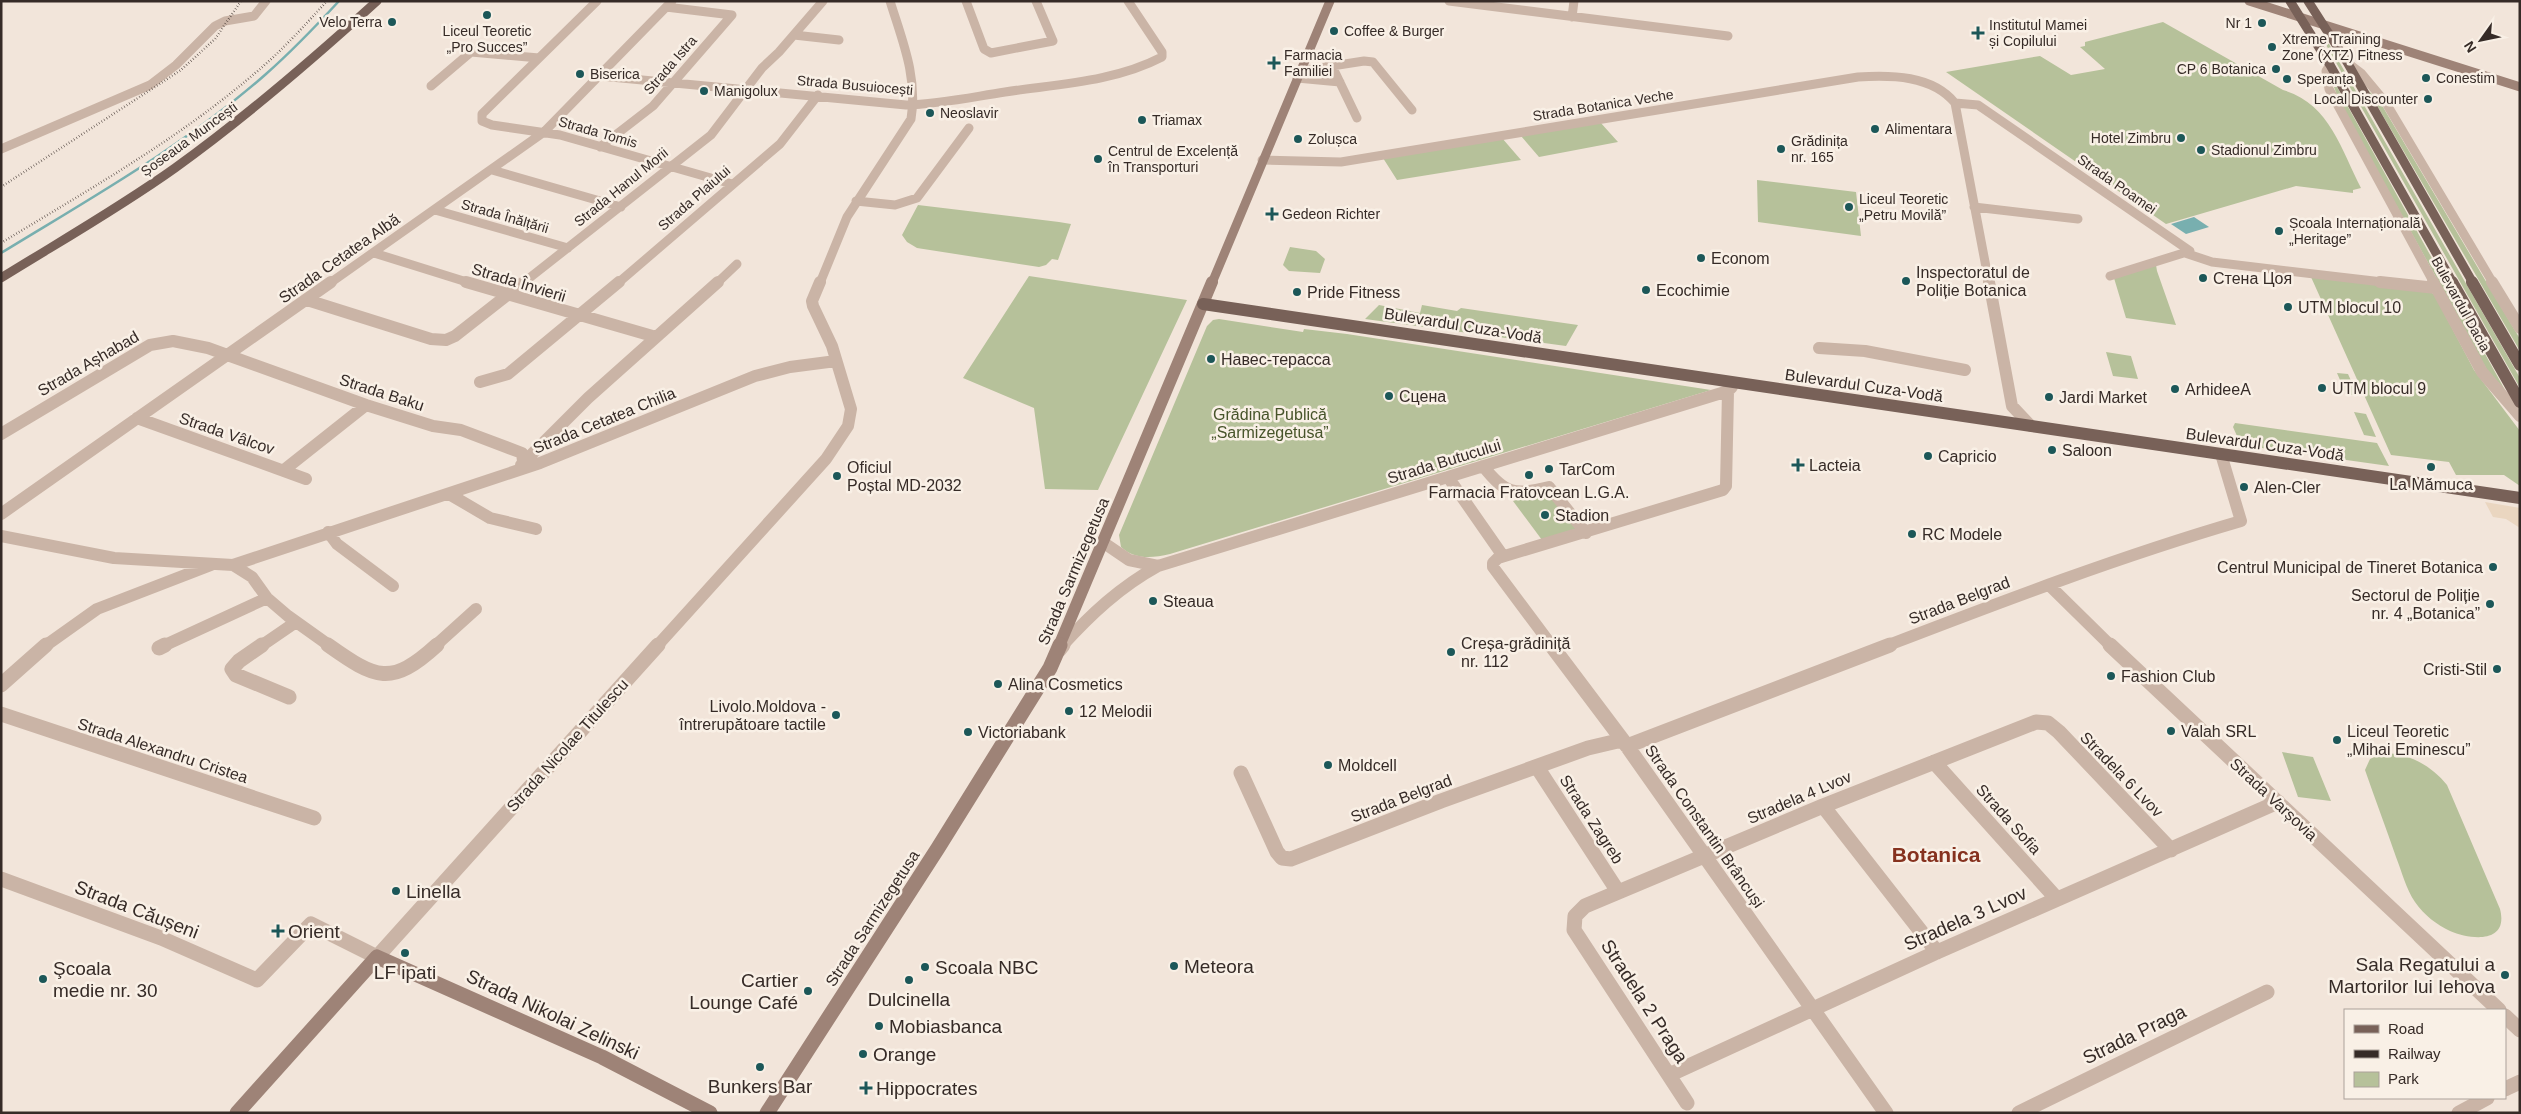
<svg xmlns="http://www.w3.org/2000/svg" width="2521" height="1114" font-family="Helvetica,sans-serif">
  <rect width="100%" height="100%" fill="#f2e5da"/>
  <path fill="#b6c19a" d="M2163 22 2283 90C2329 103 2341 149 2361 188L2353 190V193L2296 186 2166 224 1946 72 2040 56 2071 75 2105 69 2080 47 2085 46V42Z
    M2325 43 2329 44 2520 378V388Z
    M2334 87H2337L2505 390 2487 370 2339 101Z
    M2368 90 2380 102 2520 339V351Z
    M1600 122 1618 142 1539 157 1521 136Z
    M1502 138 1521 160 1397 180 1383 158Z
    M1757 180 1856 192 1861 236 1758 222Z
    M918 205 1059 222 1071 224 1058 260 1052 259 1046 265 1039 267 917 248 907 242 902 235Z
    M1290 247 1316 251 1325 259 1320 273 1289 271 1283 265Z
    M2156 265 2157 271 2176 325 2126 318 2114 278Z
    M1029 276 1187 300 1098 490 1045 489 1034 408 963 378Z
    M2311 277 2424 289 2434 294 2474 370 2520 431V486L2504 475H2456L2449 462 2391 455Z
    M1379 305 1420 313 1422 305 1457 311 1461 308 1578 325 1566 346 1365 319Z
    M1219 319 1303 332 1304 329 1347 334 1711 390 1170 554C1152 558 1135 560 1121 547L1119 535 1207 326 1213 320Z
    M2106 352 2131 356 2138 379 2113 376Z
    M2337 373 2348 374 2358 396 2346 394Z
    M2354 412 2366 414 2376 437 2364 435Z
    M2235 423 2377 443 2389 466 2241 445 2233 427Z
    M1548 491 1578 530 1542 540 1513 501Z
    M2282 752 2313 757 2331 801 2298 797Z
    M2383 753C2408 753 2431 765 2447 785L2500 909C2509 944 2471 940 2450 931 2437 925 2424 915 2415 902 2406 889 2402 872 2396 857 2386 828 2375 799 2365 770L2370 759Z"/>
  <path fill="#ead6c0" d="M2485 502 2520 508V528L2506 519 2493 517Z"/>
  <path fill="#78afaf" d="M2194 217 2209 227 2186 234 2171 224Z"/>
  <g fill="none" stroke-linecap="round" stroke-linejoin="round">
    <path stroke="#78afaf" stroke-width="2.5" d="M1 253C91 198 187 144 266 74 292 51 316 26 339 1"/>
    <path stroke="#cab4a6" stroke-width="9" d="M597 1 482 114V121L492 125 560 135 732 184
      M966 1 984 49 991 53 1053 41 1036 1
      M1449 1 1728 36
      M666 7 732 15
      M1572 17 1574 1
      M794 35 839 40
      M2348 63 2361 73 2386 103 2493 283
      M2330 65 2326 71 2329 89 2434 283
      M1332 66 1357 118
      M1300 71 1364 61 1373 62 1412 110
      M600 76 906 105C940 104 972 97 1005 92 1058 84 1114 82 1162 57V52L1128 1
      M1297 78 1340 82
      M431 86 471 52 539 58
      M1955 103 1978 105 2190 251
      M600 147 653 106 732 15
      M1 149 150 85 176 65 215 26 225 21 254 16 266 1
      M1262 160 1341 162 1858 77C1891 75 1932 75 1955 103L1989 283
      M492 170 621 207
      M856 201 895 205 917 198 969 128
      M1974 207 2078 219
      M435 210 568 248
      M374 253 470 283
      M2185 253 2212 262 2391 283
      M2110 276 2190 251
      M330 283 544 132 672 1
      M523 283 711 135 762 68 779 52 823 1
      M618 283 780 144 818 95
      M717 283 737 264
      M820 283 847 217 911 119C918 77 902 40 890 1"/>
    <path stroke="#cab4a6" stroke-width="12" d="M466 282 656 337
      M1989 282 2012 406 2031 426
      M2380 282 2436 288
      M2433 282 2482 372 2520 416
      M2492 282 2520 328
      M307 300 431 339 446 340 455 336 524 282
      M1819 348 1865 351 1965 370
      M480 382 508 374 619 282
      M137 418 306 479
      M1 434 150 345 173 341 208 348 366 405 433 426 461 430 522 453 523 461
      M521 465 588 398 718 282
      M1483 466C1506 495 1514 495 1549 487L1586 533
      M284 470 366 405
      M1448 477 1503 556
      M449 494 490 518 536 529
      M1 514 331 282
      M328 532 337 544 393 586
      M1 536 114 558 233 565 540 463 755 376 790 367 836 361
      M1104 543 1129 560 1158 566
      M233 565 252 577 267 598 288 616 330 646
      M2050 586 2111 646
      M45 646 97 609 211 565
      M163 646 267 598
      M261 646 296 622
      M435 646 476 609
      M657 646 826 459 848 426 851 409 832 346 813 306 812 301 820 282
      M1062 646C1091 614 1120 587 1158 566L1728 391 1732 387
      M1552 646 1493 567V563L1498 558 1723 490 1726 486 1728 391
      M1886 646C2003 601 2121 556 2241 521L2221 454"/>
    <path stroke="#cab4a6" stroke-width="15" d="M262 645 239 661 232 669 236 675 289 697
      M328 645C376 679 391 687 437 645
      M1551 645 1627 746 1886 1113
      M2110 645 2499 1010
      M159 648 165 645
      M1059 650 1063 645
      M1 685 46 645
      M1 714 314 818
      M1627 746 1890 645
      M1934 762 2057 899
      M1537 767 1617 890
      M1241 773 1277 852 1282 858 1291 859 1441 801 1588 748 1622 740
      M1823 806 1937 952
      M1 879 161 938 257 980 311 924 377 957 658 645
      M2505 1016 2520 1030
      M1669 1075 1937 952 2278 802
      M2505 1089 2520 1082
      M1687 1103 1574 930 1575 916 1585 906 1823 806 2036 722 2048 723 2059 732 2171 850
      M2019 1113 2267 992
      M2459 1113 2487 1098"/>
    <path stroke="#9e8377" stroke-width="9" d="M2249 1 2520 87
      M1212 283 1330 1"/>
    <path stroke="#9e8377" stroke-width="12" d="M1059 646 1212 282"/>
    <path stroke="#9e8377" stroke-width="15" d="M237 1113 377 957 602 1057 710 1113
      M767 1113 938 848 1050 668 1060 645"/>
    <path stroke="#786158" stroke-width="9" d="M2290 1 2330 65 2453 283
      M2308 1 2347 62 2473 283
      M1 278C59 242 119 208 175 168 246 117 312 60 377 1"/>
    <path stroke="#786158" stroke-width="12" d="M2452 282 2520 402
      M2472 282 2520 365
      M1203 304 2520 498"/>
    <path stroke="#362b27" stroke-width="2.5" stroke-dasharray="0.5 2.5" stroke-linecap="butt" d="M1 187 181 70 215 39 241 1
      M1 243C88 190 177 140 254 74 281 52 304 26 327 1"/>
  </g>
  <g fill="#1c5758" stroke="#f9f0e6" stroke-width="2">
    <circle cx="487" cy="15" r="5"/>
    <circle cx="392" cy="22" r="5"/>
    <circle cx="2262" cy="23" r="5"/>
    <circle cx="1334" cy="31" r="5"/>
    <path d="M1975.5 25.5h5v5h5v5h-5v5h-5v-5h-5v-5h5z"/>
    <circle cx="2272" cy="47" r="5"/>
    <path d="M1271.5 55.5h5v5h5v5h-5v5h-5v-5h-5v-5h5z"/>
    <circle cx="2276" cy="69" r="5"/>
    <circle cx="580" cy="74" r="5"/>
    <circle cx="2426" cy="78" r="5"/>
    <circle cx="2287" cy="79" r="5"/>
    <circle cx="704" cy="91" r="5"/>
    <circle cx="2428" cy="99" r="5"/>
    <circle cx="930" cy="113" r="5"/>
    <circle cx="1142" cy="120" r="5"/>
    <circle cx="1875" cy="129" r="5"/>
    <circle cx="2181" cy="138" r="5"/>
    <circle cx="1298" cy="139" r="5"/>
    <circle cx="1781" cy="149" r="5"/>
    <circle cx="2201" cy="150" r="5"/>
    <circle cx="1098" cy="159" r="5"/>
    <circle cx="1849" cy="207" r="5"/>
    <path d="M1269.5 206.5h5v5h5v5h-5v5h-5v-5h-5v-5h5z"/>
    <circle cx="2279" cy="231" r="5"/>
    <circle cx="1701" cy="258" r="5"/>
    <circle cx="2203" cy="278" r="5"/>
    <circle cx="1906" cy="281" r="5"/>
    <circle cx="1646" cy="290" r="5"/>
    <circle cx="1297" cy="292" r="5"/>
    <circle cx="2288" cy="307" r="5"/>
    <circle cx="1211" cy="359" r="5"/>
    <circle cx="2322" cy="388" r="5"/>
    <circle cx="2175" cy="389" r="5"/>
    <circle cx="1389" cy="396" r="5"/>
    <circle cx="2049" cy="397" r="5"/>
    <circle cx="2052" cy="450" r="5"/>
    <circle cx="1928" cy="456" r="5"/>
    <path d="M1795.5 457.5h5v5h5v5h-5v5h-5v-5h-5v-5h5z"/>
    <circle cx="2431" cy="467" r="5"/>
    <circle cx="1549" cy="469" r="5"/>
    <circle cx="1529" cy="475" r="5"/>
    <circle cx="837" cy="476" r="5"/>
    <circle cx="2244" cy="487" r="5"/>
    <circle cx="1545" cy="515" r="5"/>
    <circle cx="1912" cy="534" r="5"/>
    <circle cx="2493" cy="567" r="5"/>
    <circle cx="1153" cy="601" r="5"/>
    <circle cx="2490" cy="604" r="5"/>
    <circle cx="1451" cy="652" r="5"/>
    <circle cx="2497" cy="669" r="5"/>
    <circle cx="2111" cy="676" r="5"/>
    <circle cx="998" cy="684" r="5"/>
    <circle cx="1069" cy="711" r="5"/>
    <circle cx="836" cy="715" r="5"/>
    <circle cx="2171" cy="731" r="5"/>
    <circle cx="968" cy="732" r="5"/>
    <circle cx="2337" cy="740" r="5"/>
    <circle cx="1328" cy="765" r="5"/>
    <circle cx="396" cy="891" r="5"/>
    <path d="M275.5 923.5h5v5h5v5h-5v5h-5v-5h-5v-5h5z"/>
    <circle cx="405" cy="953" r="5"/>
    <circle cx="1174" cy="966" r="5"/>
    <circle cx="925" cy="967" r="5"/>
    <circle cx="2505" cy="975" r="5"/>
    <circle cx="43" cy="979" r="5"/>
    <circle cx="909" cy="980" r="5"/>
    <circle cx="808" cy="991" r="5"/>
    <circle cx="879" cy="1026" r="5"/>
    <circle cx="863" cy="1054" r="5"/>
    <circle cx="760" cy="1067" r="5"/>
    <path d="M863.5 1080.5h5v5h5v5h-5v5h-5v-5h-5v-5h5z"/>
  </g>
  <g text-anchor="middle" stroke-width="5" stroke-linejoin="round" paint-order="stroke">
    <g font-size="14" fill="#362b27" stroke="#f9f0e6" text-anchor="start">
      <text x="382" y="27" text-anchor="end">Velo Terra</text>
      <text x="2252" y="28" text-anchor="end">Nr 1</text>
      <text x="1989" y="30">Institutul Mamei<tspan x="1989" dy="16">și Copilului</tspan></text>
      <text x="487" y="36" text-anchor="middle">Liceul Teoretic<tspan x="487" dy="16">„Pro Succes”</tspan></text>
      <text x="1344" y="36">Coffee &amp; Burger</text>
      <text x="2282" y="44">Xtreme Training<tspan x="2282" dy="16">Zone (XTZ) Fitness</tspan></text>
      <text x="1284" y="60">Farmacia<tspan x="1284" dy="16">Familiei</tspan></text>
      <text x="2266" y="74" text-anchor="end">CP 6 Botanica</text>
      <text x="590" y="79">Biserica</text>
      <text x="2436" y="83">Conestim</text>
      <text x="2297" y="84">Speranța</text>
      <text x="714" y="96">Manigolux</text>
      <text x="2418" y="104" text-anchor="end">Local Discounter</text>
      <text x="940" y="118">Neoslavir</text>
      <text x="1152" y="125">Triamax</text>
      <text x="1885" y="134">Alimentara</text>
      <text x="2171" y="143" text-anchor="end">Hotel Zimbru</text>
      <text x="1308" y="144">Zolușca</text>
      <text x="1791" y="146">Grădinița<tspan x="1791" dy="16">nr. 165</tspan></text>
      <text x="2211" y="155">Stadionul Zimbru</text>
      <text x="1108" y="156">Centrul de Excelență<tspan x="1108" dy="16">în Transporturi</tspan></text>
      <text x="1859" y="204">Liceul Teoretic<tspan x="1859" dy="16">„Petru Movilă”</tspan></text>
      <text x="1282" y="219">Gedeon Richter</text>
      <text x="2289" y="228">Școala Internațională<tspan x="2289" dy="16">„Heritage”</tspan></text>
    </g>
    <g font-size="14" fill="#362b27" stroke="#f9f0e6">
      <text transform="translate(670 65) rotate(-49)" y="5">Strada Istra</text>
      <text transform="translate(855 85) rotate(5)" y="5">Strada Busuiocești</text>
      <text transform="translate(1603 105) rotate(-9)" y="5">Strada Botanica Veche</text>
      <text transform="translate(598 132) rotate(16)" y="5">Strada Tomis</text>
      <text transform="translate(189 139) rotate(-36)" y="5">Șoseaua Muncești</text>
      <text transform="translate(2117 184) rotate(35)" y="5">Strada Poamei</text>
      <text transform="translate(621 187) rotate(-39)" y="5">Strada Hanul Morii</text>
      <text transform="translate(694 198) rotate(-41)" y="5">Strada Plaiului</text>
      <text transform="translate(505 216) rotate(16)" y="5">Strada Înălțării</text>
      <text transform="translate(2461 304) rotate(61)" y="5">Bulevardul Dacia</text>
    </g>
    <g font-size="16" fill="#362b27" stroke="#f9f0e6">
      <text transform="translate(339 258) rotate(-35)" y="6">Strada Cetatea Albă</text>
      <text transform="translate(519 282) rotate(17)" y="6">Strada Învierii</text>
      <text transform="translate(1463 325) rotate(9)" y="6">Bulevardul Cuza-Vodă</text>
      <text transform="translate(88 363) rotate(-30)" y="6">Strada Așhabad</text>
      <text transform="translate(1864 385) rotate(8)" y="6">Bulevardul Cuza-Vodă</text>
      <text transform="translate(382 392) rotate(18)" y="6">Strada Baku</text>
      <text transform="translate(604 420) rotate(-22)" y="6">Strada Cetatea Chilia</text>
      <text transform="translate(227 433) rotate(19)" y="6">Strada Vâlcov</text>
      <text transform="translate(2265 444) rotate(8)" y="6">Bulevardul Cuza-Vodă</text>
      <text transform="translate(1444 461) rotate(-17)" y="6">Strada Butucului</text>
      <text transform="translate(1073 571) rotate(-67)" y="6">Strada Sarmizegetusa</text>
      <text transform="translate(1959 600) rotate(-21)" y="6">Strada Belgrad</text>
      <text transform="translate(567 745) rotate(-48)" y="6">Strada Nicolae Titulescu</text>
      <text transform="translate(163 750) rotate(18)" y="6">Strada Alexandru Cristea</text>
      <text transform="translate(2122 774) rotate(46)" y="6">Stradela 6 Lvov</text>
      <text transform="translate(1799 797) rotate(-23)" y="6">Stradela 4 Lvov</text>
      <text transform="translate(1401 798) rotate(-21)" y="6">Strada Belgrad</text>
      <text transform="translate(2274 799) rotate(43)" y="6">Strada Varșovia</text>
      <text transform="translate(1592 819) rotate(57)" y="6">Strada Zagreb</text>
      <text transform="translate(2009 819) rotate(48)" y="6">Strada Sofia</text>
      <text transform="translate(1705 826) rotate(55)" y="6">Strada Constantin Brâncuși</text>
      <text transform="translate(872 918) rotate(-57)" y="6">Strada Sarmizegetusa</text>
    </g>
    <g font-size="16" fill="#362b27" stroke="#f9f0e6" text-anchor="start">
      <text x="1711" y="264">Econom</text>
      <text x="1916" y="278">Inspectoratul de<tspan x="1916" dy="18">Poliție Botanica</tspan></text>
      <text x="2213" y="284">Стена Цоя</text>
      <text x="1656" y="296">Ecochimie</text>
      <text x="1307" y="298">Pride Fitness</text>
      <text x="2298" y="313">UTM blocul 10</text>
      <text x="1221" y="365">Навес-терасса</text>
      <text x="2332" y="394">UTM blocul 9</text>
      <text x="2185" y="395">ArhideeA</text>
      <text x="1399" y="402">Сцена</text>
      <text x="2059" y="403">Jardi Market</text>
      <text x="2062" y="456">Saloon</text>
      <text x="1938" y="462">Capricio</text>
      <text x="1809" y="471">Lacteia</text>
      <text x="847" y="473">Oficiul<tspan x="847" dy="18">Poștal MD-2032</tspan></text>
      <text x="1559" y="475">TarCom</text>
      <text x="2431" y="490" text-anchor="middle">La Mămuca</text>
      <text x="2254" y="493">Alen-Cler</text>
      <text x="1529" y="498" text-anchor="middle">Farmacia Fratovcean L.G.A.</text>
      <text x="1555" y="521">Stadion</text>
      <text x="1922" y="540">RC Modele</text>
      <text x="2483" y="573" text-anchor="end">Centrul Municipal de Tineret Botanica</text>
      <text x="2480" y="601" text-anchor="end">Sectorul de Poliție<tspan x="2480" dy="18">nr. 4 „Botanica”</tspan></text>
      <text x="1163" y="607">Steaua</text>
      <text x="1461" y="649">Creșa-grădiniță<tspan x="1461" dy="18">nr. 112</tspan></text>
      <text x="2487" y="675" text-anchor="end">Cristi-Stil</text>
      <text x="2121" y="682">Fashion Club</text>
      <text x="1008" y="690">Alina Cosmetics</text>
      <text x="826" y="712" text-anchor="end">Livolo.Moldova -<tspan x="826" dy="18">întrerupătoare tactile</tspan></text>
      <text x="1079" y="717">12 Melodii</text>
      <text x="2181" y="737">Valah SRL</text>
      <text x="2347" y="737">Liceul Teoretic<tspan x="2347" dy="18">„Mihai Eminescu”</tspan></text>
      <text x="978" y="738">Victoriabank</text>
      <text x="1338" y="771">Moldcell</text>
    </g>
    <g font-size="16" fill="#47542a" stroke="#f9f0e6">
      <text x="1270" y="420">Grădina Publică<tspan x="1270" dy="18">„Sarmizegetusa”</tspan></text>
    </g>
    <g font-size="19" fill="#362b27" stroke="#f9f0e6" text-anchor="start">
      <text x="406" y="898">Linella</text>
      <text x="288" y="938">Orient</text>
      <text x="2495" y="971" text-anchor="end">Sala Regatului a<tspan x="2495" dy="22">Martorilor lui Iehova</tspan></text>
      <text x="1184" y="973">Meteora</text>
      <text x="935" y="974">Scoala NBC</text>
      <text x="53" y="975">Şcoala<tspan x="53" dy="22">medie nr. 30</tspan></text>
      <text x="405" y="979" text-anchor="middle">LF ipati</text>
      <text x="798" y="987" text-anchor="end">Cartier<tspan x="798" dy="22">Lounge Café</tspan></text>
      <text x="909" y="1006" text-anchor="middle">Dulcinella</text>
      <text x="889" y="1033">Mobiasbanca</text>
      <text x="873" y="1061">Orange</text>
      <text x="760" y="1093" text-anchor="middle">Bunkers Bar</text>
      <text x="876" y="1095">Hippocrates</text>
    </g>
    <g font-size="19" fill="#362b27" stroke="#f9f0e6">
      <text transform="translate(137 909) rotate(21)" y="7">Strada Căușeni</text>
      <text transform="translate(1965 918) rotate(-24)" y="7">Stradela 3 Lvov</text>
      <text transform="translate(1645 1001) rotate(57)" y="7">Stradela 2 Praga</text>
      <text transform="translate(553 1014) rotate(25)" y="7">Strada Nikolai Zelinski</text>
      <text transform="translate(2134 1034) rotate(-26)" y="7">Strada Praga</text>
    </g>
    <g font-size="21" font-weight="bold" fill="#86321f" stroke="#f9f0e6">
      <text x="1936" y="862">Botanica</text>
    </g>
  </g>
  <rect width="2521" height="1114" fill="none" stroke="#362b27" stroke-width="5"/>
  <rect x="2344" y="1009" width="162" height="90" fill="#f9f0e6" stroke="#aba19a"/>
  <rect x="2354" y="1025" width="25" height="8" fill="#786158" stroke="#aba19a"/>
  <text x="2388" y="1034" font-size="15" fill="#362b27">Road</text>
  <rect x="2354" y="1050" width="25" height="8" fill="#362b27" stroke="#aba19a"/>
  <text x="2388" y="1059" font-size="15" fill="#362b27">Railway</text>
  <rect x="2354" y="1072" width="25" height="15" fill="#b6c19a" stroke="#aba19a"/>
  <text x="2388" y="1084" font-size="15" fill="#362b27">Park</text>
  <g transform="translate(2481 40) rotate(237)" stroke="#f9f0e6" stroke-width="4" paint-order="stroke">
  <path d="M0-4L9 19L0 12L-9 19Z" fill="#362b27"/>
  <text y="-8" font-size="14" font-weight="bold" text-anchor="middle" fill="#362b27">N</text>
  </g>
</svg>
